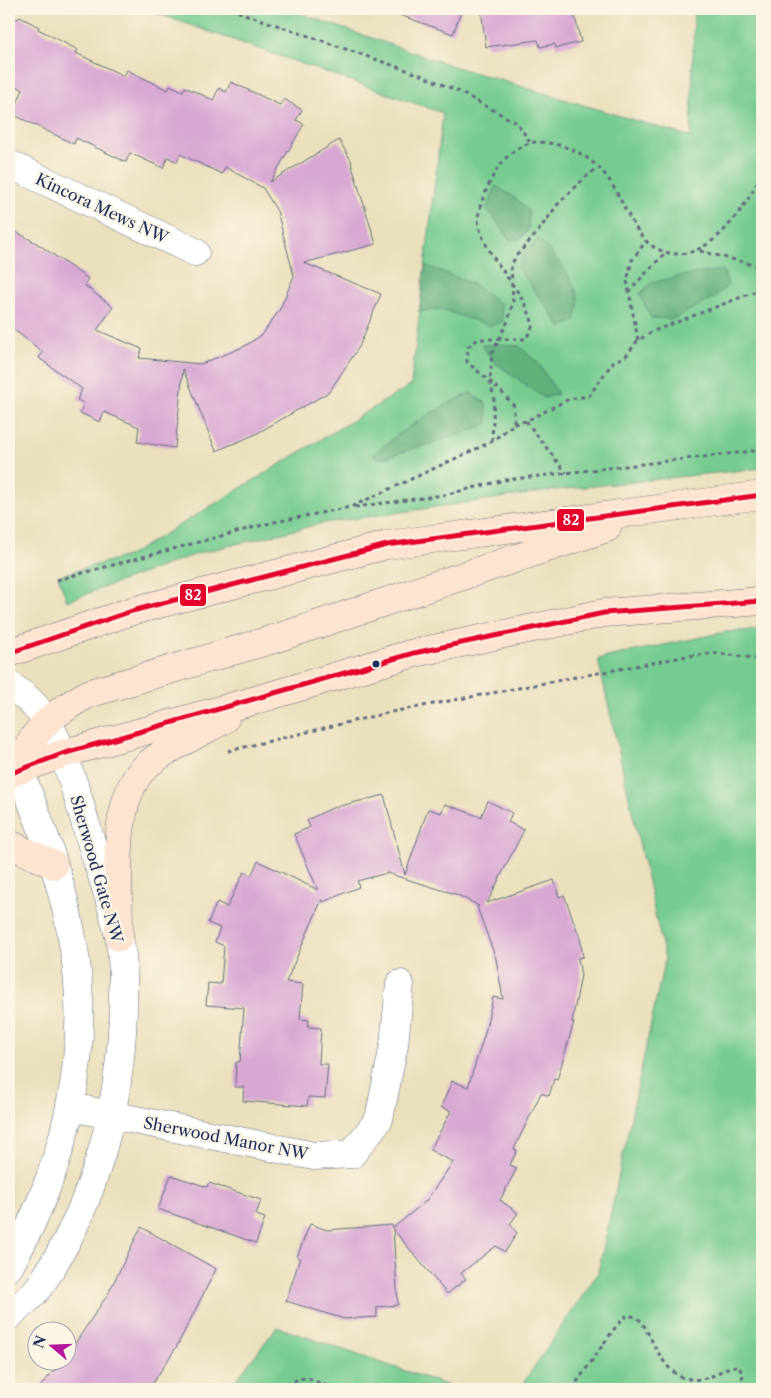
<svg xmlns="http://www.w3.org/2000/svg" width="771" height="1398" font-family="'Libre Caslon Text',serif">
  <rect width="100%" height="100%" fill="#fcf5e5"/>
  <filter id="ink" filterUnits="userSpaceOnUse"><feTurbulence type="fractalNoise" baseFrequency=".02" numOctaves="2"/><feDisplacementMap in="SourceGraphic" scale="10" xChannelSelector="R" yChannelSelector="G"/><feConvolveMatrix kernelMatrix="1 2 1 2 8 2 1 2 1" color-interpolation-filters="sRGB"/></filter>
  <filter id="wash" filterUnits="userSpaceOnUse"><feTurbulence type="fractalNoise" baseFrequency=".0096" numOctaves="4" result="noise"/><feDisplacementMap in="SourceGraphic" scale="20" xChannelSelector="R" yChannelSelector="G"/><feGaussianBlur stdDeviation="1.12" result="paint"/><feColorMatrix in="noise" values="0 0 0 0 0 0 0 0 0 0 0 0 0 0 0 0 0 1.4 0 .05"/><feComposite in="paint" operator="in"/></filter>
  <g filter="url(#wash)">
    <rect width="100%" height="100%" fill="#eae0bc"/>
    <path fill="#76cc90" stroke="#487e77" d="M144 9H287L456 67 691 137 694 9H762V468L556 490 324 523 199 553 67 601 58 576 130 555 411 385 443 113Z
      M762 629V1389H519L598 1273 665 958 598 659 725 632Z
      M277 1327 458 1389H229Z"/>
    <path fill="#60b07a" stroke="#3e706c" d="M496 186 518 200 529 212 528 230 520 239H509L487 208Z
      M538 239C554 254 572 276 578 297 580 304 576 314 575 321L561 327 518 268 523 254Z
      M425 265 471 283 501 304 503 321 491 326 440 309 419 312Z
      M723 270 728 285 715 297 673 319 651 318 640 294 651 283 680 276Z
      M500 344 519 346 539 364 558 394 544 398 494 362 482 345Z
      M470 393 486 403 488 423C454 439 417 446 381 459L373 455C403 429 433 410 470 393Z"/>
    <g id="blocks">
      <path fill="#d8a7d3" d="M392 9H462L453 34 391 12Z
        M481 9H573L581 42 556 48 555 44 540 47 538 40 486 47Z
        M9 15 18 19 20 17 39 27 38 29 78 50 76 53 124 76 127 70 168 90 170 85 183 91 185 87 213 100 219 88 226 92 231 82 280 105 284 99 302 110 296 120 304 124 270 182 339 140 352 162 351 163 376 244 304 263 381 294 359 347 329 392 254 435 216 451 183 369 175 448 137 442 139 427 104 412 100 422 80 413 84 403 77 400 82 389 39 358 43 352 9 326V228L38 244 88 279 84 285 113 307 97 330 142 349 139 358 201 364 243 347 262 335 280 309 294 276 277 211 263 188 225 167 222 174 180 154 177 162 168 157 163 168 130 153 126 162 76 138 74 144 12 114 23 90 9 81Z
        M384 795 405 875 428 809 441 813 445 804 481 817 488 801 512 813 508 822 524 830 487 903 554 880 559 897 564 895 580 938 583 957 578 958 581 975 572 1022H574L557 1080 554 1079 549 1096 541 1093 514 1149 517 1150 510 1165 517 1168 500 1200 518 1213 510 1224 517 1233 505 1252 496 1246 461 1273 466 1279 447 1294 393 1229 398 1305 377 1307V1317L344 1319 286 1301 300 1258 297 1257 310 1224 327 1230 392 1225 393 1228 426 1201 453 1162 430 1150 451 1111 441 1107 452 1081 468 1087 485 1033 493 997 503 999 496 959 477 907 479 906 458 895 387 873 357 881 359 887 323 902 322 899 286 982 303 984 300 1019 309 1020 308 1027 321 1028 319 1064H328L325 1098 308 1097 307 1106 243 1101 244 1087H235L236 1062H240L244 1008 206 1005 208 983 221 984 224 946 215 942 220 928 208 923 217 902 227 907 244 872 251 876 258 861 318 890 294 834 310 827 307 820 332 808Z
        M171 1175 207 1187 209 1183 261 1200 256 1215 265 1218 256 1243 158 1209Z
        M141 1227 216 1269 177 1346 149 1389H38L63 1360H68V1354L108 1294Z"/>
    </g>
  </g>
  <g filter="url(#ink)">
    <use href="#blocks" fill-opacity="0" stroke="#636d7f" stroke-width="1"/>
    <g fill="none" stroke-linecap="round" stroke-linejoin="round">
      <defs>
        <path id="minor" d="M9 164 195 252
          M71 1107 314 1156 352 1154 379 1119 394 1045 400 984"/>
        <path id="tertiary" d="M9 685C16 690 24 695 30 701 61 731 76 791 88 832 98 866 112 901 119 937 124 958 123 983 123 1005 122 1102 95 1206 39 1287 31 1298 18 1307 9 1316
          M9 1267C64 1169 93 1056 73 943 63 883 42 826 19 770"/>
        <path id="secondary" d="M9 653 132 611 387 545 762 495
          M19 770C29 731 54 713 88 694L277 638 607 528
          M9 774 62 754 256 700 414 653 604 613 762 601
          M9 844 54 865
          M119 937C120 890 109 804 144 768 159 752 204 731 225 719"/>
      </defs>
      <use href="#minor" stroke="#636d7f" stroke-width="29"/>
      <use href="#tertiary" stroke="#636d7f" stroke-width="29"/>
      <use href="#secondary" stroke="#636d7f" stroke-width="29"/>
      <path stroke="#636d7f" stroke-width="3" stroke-dasharray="4 4" stroke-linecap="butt" d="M230 9 418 74 458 91 517 123 530 142
        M700 251 762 267
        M628 292 665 253
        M638 340 627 281 632 260 646 241
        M526 421 566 473
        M514 424 526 421 569 399 589 396 613 362 626 356 638 340 654 331 762 289
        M492 441 494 398 490 382 492 353 508 321 513 302 511 266 516 256 537 233 558 204 589 174 599 168
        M355 507 444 495 505 480 762 450
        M57 580 270 523 351 507 491 442 514 424V406L500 390 467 362 468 347 478 339H526L533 325C524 288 489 264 479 226 475 212 487 188 493 176 502 159 520 141 540 142 563 144 581 151 598 167 619 186 625 218 645 240 653 248 664 253 675 254 715 256 746 205 762 174
        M228 751 391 712 688 656 714 653 762 659
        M291 1389 292 1384 298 1378 310 1379 335 1389
        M572 1389 614 1329 627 1315 636 1317 642 1322C658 1350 668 1387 706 1378 719 1375 722 1367 738 1366L743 1374 741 1389"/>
      <use href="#minor" stroke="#fff" stroke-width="28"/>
      <use href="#tertiary" stroke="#fff" stroke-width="28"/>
      <use href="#secondary" stroke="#fde4d1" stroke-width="28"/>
      <defs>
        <path id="bus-1" d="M9 653 132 611 387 545 762 495
          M9 774 62 754 414 653 604 613 762 601"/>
      </defs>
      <use href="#bus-1" stroke="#fcf5e5" stroke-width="9"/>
      <use href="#bus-1" stroke="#e4002b" stroke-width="5"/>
    </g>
  </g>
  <circle fill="#1b2f5e" stroke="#fcf5e5" stroke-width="2" cx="376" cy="664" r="4.5"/>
  <g text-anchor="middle" stroke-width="4.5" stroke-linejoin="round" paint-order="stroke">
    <g font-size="16" fill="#1b2f5e" stroke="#fcf5e5">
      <text transform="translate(102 208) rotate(25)" y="6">Kincora Mews NW</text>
      <text transform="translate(97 869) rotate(74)" y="6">Sherwood Gate NW</text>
      <text transform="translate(226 1138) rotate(11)" y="6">Sherwood Manor NW</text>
    </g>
  </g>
  <g stroke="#fcf5e5" stroke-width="2">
    <rect x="556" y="508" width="29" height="24" rx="5" fill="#e4002b"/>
    <rect x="179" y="583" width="28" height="24" rx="5" fill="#e4002b"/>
  </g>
  <g font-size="14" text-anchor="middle" font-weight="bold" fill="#fff">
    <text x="571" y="525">82</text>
    <text x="193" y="600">82</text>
  </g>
  <rect width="771" height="1398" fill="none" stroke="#fcf5e5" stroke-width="30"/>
  <g transform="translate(52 1346) rotate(289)"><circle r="24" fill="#fcf5e5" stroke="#a2a6af"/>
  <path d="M0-4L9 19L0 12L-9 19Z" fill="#b5179e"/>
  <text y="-8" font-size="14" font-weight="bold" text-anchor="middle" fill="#1b2f5e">N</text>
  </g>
</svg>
